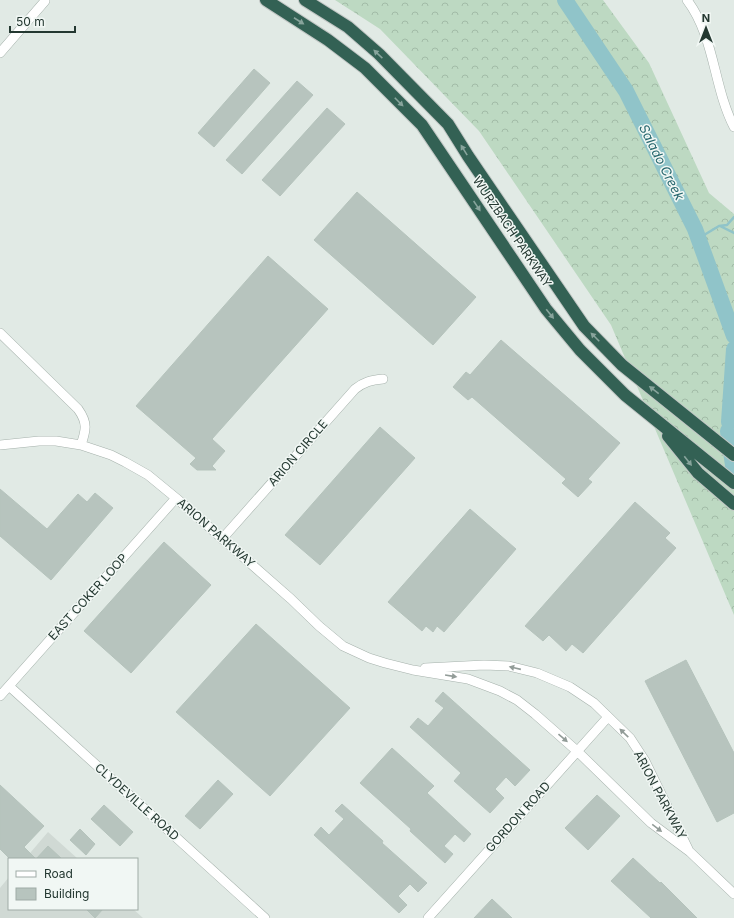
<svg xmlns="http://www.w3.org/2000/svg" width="734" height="918" font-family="Inter,sans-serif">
  <defs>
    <pattern id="forest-crowns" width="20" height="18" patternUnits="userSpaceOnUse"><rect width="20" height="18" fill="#bdd9c2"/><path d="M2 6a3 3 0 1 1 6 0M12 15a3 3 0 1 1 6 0" fill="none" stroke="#a2bba7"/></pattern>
  </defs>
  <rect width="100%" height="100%" fill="#e1eae5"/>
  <path fill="#d0d9d4" d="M48 832 78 859H25Z
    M9 877V909H133L143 918H0V888Z"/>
  <path fill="url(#forest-crowns)" d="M335 0H603L649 63 709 193 734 214V615L611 325 479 131 380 29Z"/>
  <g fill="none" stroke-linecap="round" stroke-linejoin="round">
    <path stroke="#90c4c9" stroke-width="2.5" d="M720 226 734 233
      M699 238 719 226 727 225 734 217"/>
    <path stroke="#90c4c9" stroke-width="16" d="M565 0 626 91 695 229 734 336
      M729 422 734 349
      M728 431 734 472"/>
  </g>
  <path fill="#b7c4be" stroke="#b5c3bc" d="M254 69 270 83 214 147 198 133Z
    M297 81 313 95 242 174 226 160Z
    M327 108 345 124 280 196 262 180Z
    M357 192 476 297 433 345 314 240Z
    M268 256 328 309 212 439 225 451 212 466 216 470H197L190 464 196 458 136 406Z
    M501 340 620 443 588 479 592 482 578 497 562 483 566 479 472 397 468 400 453 387 466 372 470 375Z
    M380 427 415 458 320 565 285 535Z
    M0 489 47 529 78 494 87 502 95 493 113 508 51 580 0 536Z
    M635 502 670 533 665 538 676 548 583 653 572 644 566 651 549 635 543 641 525 626Z
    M470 509 516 549 444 632 437 626 433 632 426 626 422 631 388 602Z
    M164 542 211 585 131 673 84 631Z
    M256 624 350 708 270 796 176 712Z
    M686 660 734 753V813L717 822 645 681Z
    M443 692 530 770 515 786 506 777 495 789 504 798 490 813 454 781 461 773 410 727 418 718 428 726 444 708 435 701Z
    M392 748 434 786 427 793 471 834 464 842 455 834 444 846 453 854 445 863 410 831 411 829 360 783Z
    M218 780 233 794 200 829 185 816Z
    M0 785 44 826 24 847 36 859 48 846 62 859H10L0 849Z
    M597 795 620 816 588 850 565 828Z
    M342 804 383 841 382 843 427 883 418 892 410 884 398 896 407 905 399 913 314 835 321 827 329 835 344 819 335 811Z
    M104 805 133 832 120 846 91 819Z
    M80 829 95 844 86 855 70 840Z
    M633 858 660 883 661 882 697 918H651L611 881Z
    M492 899 512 918H474Z
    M86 909H103L95 918Z"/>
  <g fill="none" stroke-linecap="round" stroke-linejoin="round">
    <defs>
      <path id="minor" d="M687 0C715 37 713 86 734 127
        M0 53 45 1
        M0 333 78 409C88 423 86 430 81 445
        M0 445 39 441H56L81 445 111 455 125 462 148 475 176 498 291 599 319 626 343 646 369 658 385 663 413 670 468 679 500 691 517 700 535 714 577 751 651 823 690 852 734 894
        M222 539 355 389C364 382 371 380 383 379
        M425 668 484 665 509 666 537 673 570 687 594 703 630 738 645 761 689 851
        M9 686 265 918
        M0 696 176 498
        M428 918 608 717"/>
      <path id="motorway" d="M266 0 328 40 365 68 422 125 546 309 580 350 625 395 734 483
        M305 0 348 27 379 54 448 124 468 156 584 326 622 365 734 455
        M668 436 698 473 734 504"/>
    </defs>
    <use href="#minor" stroke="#a5b1ab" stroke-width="10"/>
    <use href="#motorway" stroke="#c2c7c5" stroke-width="14"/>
    <use href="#minor" stroke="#fff" stroke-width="9"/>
    <use href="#motorway" stroke="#336154" stroke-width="12"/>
  </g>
  <defs><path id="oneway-solid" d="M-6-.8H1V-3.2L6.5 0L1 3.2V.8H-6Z"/></defs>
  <g fill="#88a49c">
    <use href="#oneway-solid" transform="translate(299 21) rotate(33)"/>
    <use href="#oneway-solid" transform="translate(378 54) rotate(-137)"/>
    <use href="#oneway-solid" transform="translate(399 102) rotate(45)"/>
    <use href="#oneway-solid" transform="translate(464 150) rotate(-122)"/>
    <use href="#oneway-solid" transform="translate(477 206) rotate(56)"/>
    <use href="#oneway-solid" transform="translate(550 314) rotate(51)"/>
    <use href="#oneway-solid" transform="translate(595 337) rotate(-135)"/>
    <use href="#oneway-solid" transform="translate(654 390) rotate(-142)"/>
    <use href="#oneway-solid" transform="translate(688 461) rotate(52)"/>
  </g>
  <g fill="#929c98">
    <use href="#oneway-solid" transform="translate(515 668) rotate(-167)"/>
    <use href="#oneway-solid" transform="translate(451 676) rotate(9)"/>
    <use href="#oneway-solid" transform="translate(624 733) rotate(-136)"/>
    <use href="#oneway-solid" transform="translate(563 738) rotate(41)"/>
    <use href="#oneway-solid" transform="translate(657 828) rotate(37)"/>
  </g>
  <g text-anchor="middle" stroke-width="3" stroke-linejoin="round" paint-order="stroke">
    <g font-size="12" fill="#243831" stroke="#f1f7f4">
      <text transform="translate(512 232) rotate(56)" y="4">WURZBACH PARKWAY</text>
      <text transform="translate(298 453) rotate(-49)" y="4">ARION CIRCLE</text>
      <text transform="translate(216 533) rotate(41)" y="4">ARION PARKWAY</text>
      <text transform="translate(88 597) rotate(-48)" y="4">EAST COKER LOOP</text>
      <text transform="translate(660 795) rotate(62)" y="4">ARION PARKWAY</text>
      <text transform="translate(137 802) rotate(42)" y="4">CLYDEVILLE ROAD</text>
      <text transform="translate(518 817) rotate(-48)" y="4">GORDON ROAD</text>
    </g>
    <g font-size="13" font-style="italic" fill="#25666d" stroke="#f1f7f4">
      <text transform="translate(662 162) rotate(63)" y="5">Salado Creek</text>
    </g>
  </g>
  <rect x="8" y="858" width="130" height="52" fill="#f1f7f4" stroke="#9faba6"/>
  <rect x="16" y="871" width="20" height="6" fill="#ffffff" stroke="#9faba6"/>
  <text x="44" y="878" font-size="12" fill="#243831">Road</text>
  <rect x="16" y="888" width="20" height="12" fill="#b7c4be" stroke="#9faba6"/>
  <text x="44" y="898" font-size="12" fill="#243831">Building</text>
  <g transform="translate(706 28)" stroke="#f1f7f4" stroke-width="3" paint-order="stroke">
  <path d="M0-3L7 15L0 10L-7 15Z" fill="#243831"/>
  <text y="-6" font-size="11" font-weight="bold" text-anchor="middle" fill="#243831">N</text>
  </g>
  <path d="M10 26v6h65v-6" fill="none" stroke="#243831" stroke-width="2"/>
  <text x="16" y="26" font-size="12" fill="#243831" stroke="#f1f7f4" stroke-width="3" paint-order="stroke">50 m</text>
</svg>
